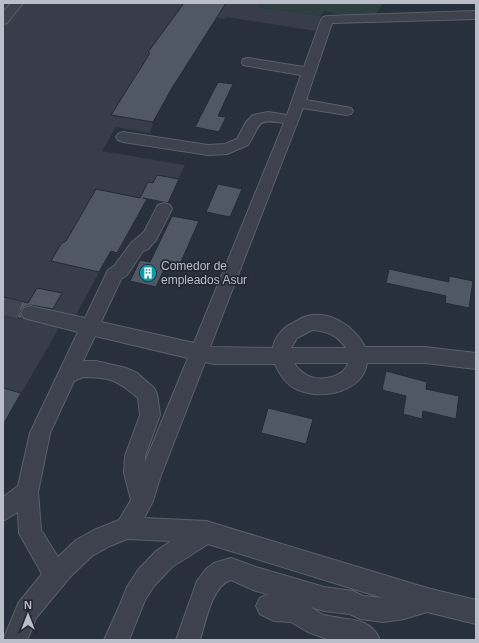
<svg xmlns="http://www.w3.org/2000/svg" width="479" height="643" font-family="Helvetica,sans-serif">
  <rect width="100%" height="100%" fill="#29303d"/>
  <path fill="#373d4a" d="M3 3H260L259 7 321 16 316 31 226 17 225 19 217 18 176 81 153 122 150 133 116 127 102 151 185 165 182 171 167 203 146 199 118 254 110 252 76 315 55 311 54 313 27 318 60 326 3 425Z"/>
  <path fill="#2e3f42" d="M260 3H383L372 21 324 11 321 16 258 7Z"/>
  <path fill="#505866" stroke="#232935" d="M184 3H226L172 88 153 122 111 115 150 53 148 52Z
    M218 82 233 84 218 116 226 117 219 132 195 127Z
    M157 175 179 179 168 203 143 198 147 199 117 253 111 251 99 272 51 261 61 244 66 241 96 189 140 198 148 182 153 183Z
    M218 184 242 189 230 217 206 212Z
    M172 216 199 221 180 264 168 261 156 287 130 281 140 260 150 262Z
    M389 269 449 282V276L473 281 469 308 445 303 446 296 386 283Z
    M37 288 62 293 53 309 30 305 24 307 20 312 23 319 3 314V297L28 303Z
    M386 371 427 382 426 389 459 396 456 419 423 411 422 419 403 414 406 396 382 390Z
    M3 388 21 393 3 425Z
    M268 408 313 419 306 444 261 433Z"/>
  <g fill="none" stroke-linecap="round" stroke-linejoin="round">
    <path stroke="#3f4552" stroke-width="17" stroke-dasharray="17 8" stroke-linecap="butt" d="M3 306 30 313"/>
    <defs>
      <path id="minor" d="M11 3H23L7 23 3 24V12Z
        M476 11V19L332 23 306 100 346 107 351 108 353 111 351 114 346 115 303 108 210 347 273 348C274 338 283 328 291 324 296 321 301 318 307 316 331 310 355 327 365 347H425L476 353V369L425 363H367C362 395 314 402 291 386 283 380 279 372 275 364H214L205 362 160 478 153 501 144 518 206 521 427 588 476 600V624L427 612 404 619 383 622 360 619 350 614 324 611 311 607C315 610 319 613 324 615 345 621 370 615 380 640H329L306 631 291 622 274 621 260 614 256 606 260 598 268 594 279 597 256 591 231 580C212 585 205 624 200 640H176L197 581 206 569 214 563 231 558 256 567 324 587 353 591 363 596 383 598 208 544 172 567 154 586 145 600 129 640H104L119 607 127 587 138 570 156 551 171 541 127 539 110 546 92 556 70 577 36 618 27 640H3L19 602 42 574 19 533 18 512 3 521V497L18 486 30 433 78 332 24 318 21 313 24 308 30 306 85 318 108 270 115 265 131 243 144 232 158 205 164 203 170 205 172 209 156 240 148 249 143 251 127 275 121 279 101 322 194 343 284 123C254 118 262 124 248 145L227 154 208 155 123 142 118 140 116 137 118 134 123 132 208 145 225 144 237 139 246 122 253 115 268 112 287 115 301 75 243 65 242 62 243 59 248 58 304 67 321 20 323 17 327 16ZM312 330C328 331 337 335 346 348H291L297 338ZM95 336 188 358 145 462V456L160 415 157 394 154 388 137 373 126 368 96 361H83ZM294 363H348C345 376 325 380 314 378 306 376 298 370 294 363ZM83 377C109 377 118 380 138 398L140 415 125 456 124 473 131 500 119 520 94 530 76 540 58 557 41 530 38 492 50 433 74 381Z"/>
    </defs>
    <use href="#minor" stroke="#5a606b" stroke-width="2"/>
    <use href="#minor" fill="#3d424e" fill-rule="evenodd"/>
  </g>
  <defs>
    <symbol id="building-disc" viewBox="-11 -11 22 22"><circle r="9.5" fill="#0f9aa8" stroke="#212733"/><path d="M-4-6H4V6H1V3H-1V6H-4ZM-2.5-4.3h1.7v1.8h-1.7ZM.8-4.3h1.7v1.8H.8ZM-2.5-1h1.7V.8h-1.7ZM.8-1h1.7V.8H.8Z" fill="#fff"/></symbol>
  </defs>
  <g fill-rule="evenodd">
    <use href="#building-disc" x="138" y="263" width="20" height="20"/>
  </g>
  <g text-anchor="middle" stroke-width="3.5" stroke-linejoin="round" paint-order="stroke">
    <g font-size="12" fill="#b9bec8" stroke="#212733" text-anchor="start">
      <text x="161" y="270">Comedor de<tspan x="161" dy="14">empleados Asur</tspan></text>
    </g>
  </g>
  <rect width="479" height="643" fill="none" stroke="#b9bec8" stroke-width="8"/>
  <g transform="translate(28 615)" stroke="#212733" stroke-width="3" paint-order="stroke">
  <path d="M0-3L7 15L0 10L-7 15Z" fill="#b9bec8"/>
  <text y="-6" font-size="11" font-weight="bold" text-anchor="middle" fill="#b9bec8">N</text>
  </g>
</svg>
